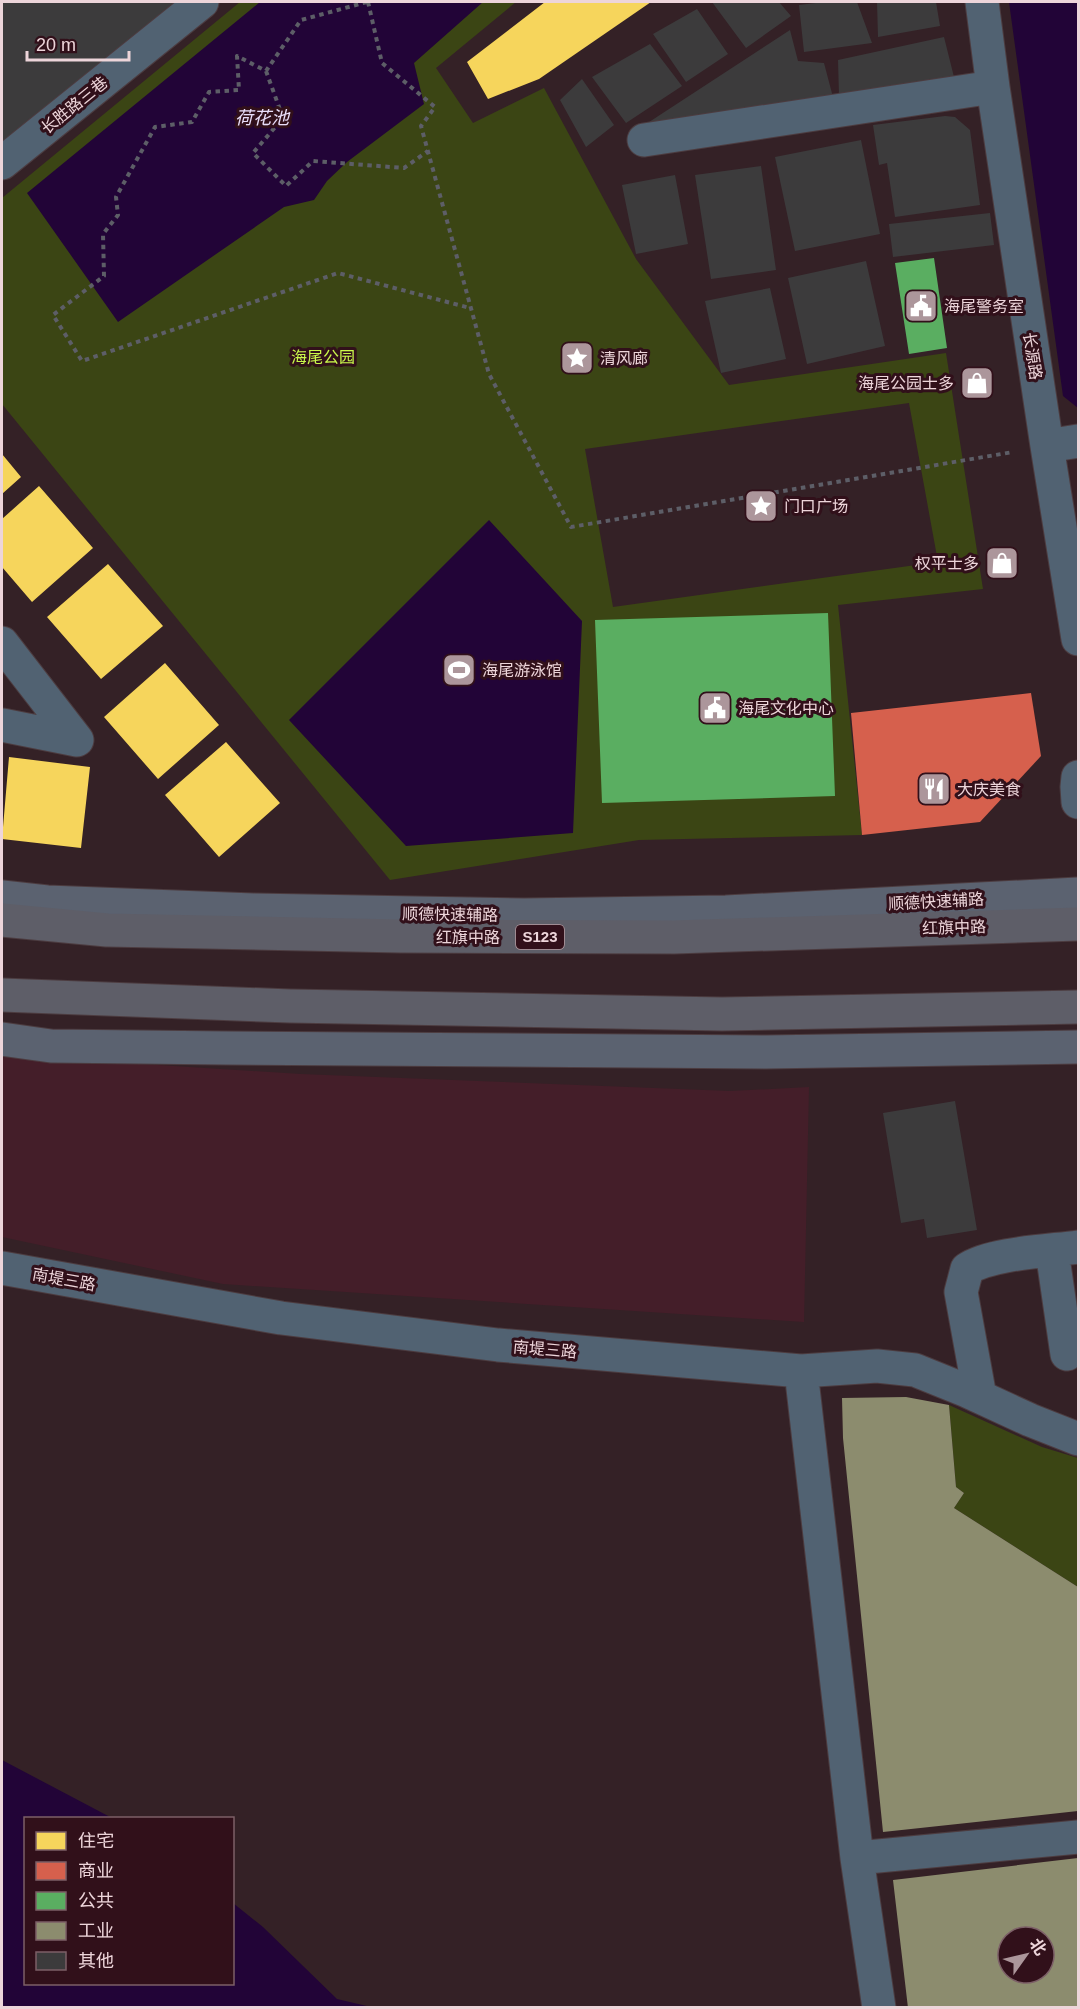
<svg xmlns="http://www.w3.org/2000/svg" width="1080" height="2009" font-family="Arial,'Noto Sans SC',sans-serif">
  <rect width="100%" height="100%" fill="#342126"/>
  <path fill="#441e29" d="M2 1055 301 1074 730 1091 809 1087 804 1322 223 1284 2 1237Z"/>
  <path fill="#3b4514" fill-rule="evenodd" d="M240 2H516L436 68 473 123 544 88 636 259 729 385 946 353 983 589 838 605 862 835 639 840 390 880 2 404V198ZM909 403 938 562 613 607 585 449Z
    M949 1405 1042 1447 1078 1458V1587L954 1508 964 1493 956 1487Z"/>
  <path fill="#220437" d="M260 2H483L414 63 424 104 347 162 327 181 314 200 284 207 118 322 27 193Z
    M1009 2H1078V408L1063 396Z
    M489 520 582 621 573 833 406 846 289 720Z
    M2 1760 112 1818H26V1984H232L233 1903 263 1927 337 1999 371 2007H2Z"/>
  <path fill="#f6d55c" d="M545 2H651L539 79 488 99 467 62Z
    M2 454 21 477 2 494Z
    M39 486 93 548 32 602 2 567V519Z
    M108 564 163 626 101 679 47 617Z
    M165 663 219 725 158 779 104 717Z
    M226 742 280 803 219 857 165 795Z
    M9 757 90 767 81 848 2 839Z"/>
  <path fill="#d6604d" d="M1031 693 1041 756 980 822 862 835 851 713Z"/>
  <path fill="#5aae61" d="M934 258 947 348 909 354 895 263Z
    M828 613 835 796 602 803 595 620Z"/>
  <path fill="#8c8c6e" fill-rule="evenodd" d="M906 1397 949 1405 956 1487 964 1493 954 1508 1078 1587V1811L883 1832 843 1438 842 1398Z
    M1078 1858V2008H908L893 1880ZM1008 1937H1044V1973H1008Z"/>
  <path fill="#3c3b3c" d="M2 2H192L2 155Z
    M712 2H779L791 16 746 48Z
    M824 2H857L872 43 804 52 799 5Z
    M877 2H936L940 26 878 37Z
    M697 9 728 54 686 82 653 34Z
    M790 30 798 61 824 63 834 101 643 126Z
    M944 37 954 77 839 95 838 60Z
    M650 44 682 86 626 123 592 77Z
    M582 79 614 125 586 147 560 100Z
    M945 116 955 117 970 130 980 205 895 217 887 163 879 165 873 125Z
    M861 140 880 234 795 251 775 157Z
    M761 166 776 270 711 279 695 175Z
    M675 175 688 244 636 254 622 185Z
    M990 213 994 245 893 257 889 224Z
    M866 261 885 346 807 364 788 278Z
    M770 288 786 359 721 373 705 301Z
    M955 1101 977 1230 927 1238 924 1219 901 1223 883 1113Z"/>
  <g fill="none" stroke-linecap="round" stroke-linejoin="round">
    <defs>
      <path id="minor" d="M982 2 993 87 1047 446 1078 639
        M644 140 993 87
        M2 163 202 2
        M1047 446 1078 441
        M2 643 77 740 2 725
        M1078 777 1077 787 1078 802
        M1052 1251 1067 1354
        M2 1268 281 1318 498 1345 801 1371 877 1366 915 1370 967 1391 1030 1420 1078 1439
        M801 1371 857 1858 879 2008
        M980 1397 961 1292 967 1269C991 1253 1049 1251 1078 1247
        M857 1858 1078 1837"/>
      <path id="major" d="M2 897 47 902 253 910 524 915 726 912 1078 894
        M2 1039 51 1046 226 1048 766 1052 1078 1047"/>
      <path id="highway" d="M2 920 107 930 401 936 674 937 1078 924
        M2 995 290 1006 722 1014 1078 1007"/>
    </defs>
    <use href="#minor" stroke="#4c3c40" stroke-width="35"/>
    <use href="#major" stroke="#4c3c40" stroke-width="35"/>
    <use href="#highway" stroke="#4c3c40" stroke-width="35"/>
    <path stroke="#5d5e67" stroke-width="4" stroke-dasharray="4.5 4.5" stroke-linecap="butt" d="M367 2 301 20 266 71 237 56 239 90 209 92 192 122 155 127 116 197 118 215 103 234 104 276 53 315 82 361 338 273 470 308
      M368 2 382 63 435 107 421 126 489 374 571 527 1013 452
      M266 71 283 118 253 153 286 186 313 161 404 168 428 151"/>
    <use href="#minor" stroke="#516272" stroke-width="33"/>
    <use href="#major" stroke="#5b6270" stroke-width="33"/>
    <use href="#highway" stroke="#5e5e68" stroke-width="33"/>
  </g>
  <defs>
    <symbol id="civic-square" viewBox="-11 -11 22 22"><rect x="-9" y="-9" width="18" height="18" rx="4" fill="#ac969b" stroke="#31101a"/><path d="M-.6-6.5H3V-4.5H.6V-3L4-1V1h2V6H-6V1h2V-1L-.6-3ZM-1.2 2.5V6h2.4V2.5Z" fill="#fff"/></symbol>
    <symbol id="sight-square" viewBox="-11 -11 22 22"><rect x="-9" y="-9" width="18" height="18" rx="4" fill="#ac969b" stroke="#31101a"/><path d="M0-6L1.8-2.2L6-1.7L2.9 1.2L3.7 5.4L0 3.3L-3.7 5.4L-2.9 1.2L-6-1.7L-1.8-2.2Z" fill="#fff"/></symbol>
    <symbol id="shop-square" viewBox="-11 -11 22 22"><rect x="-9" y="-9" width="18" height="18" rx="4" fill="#ac969b" stroke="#31101a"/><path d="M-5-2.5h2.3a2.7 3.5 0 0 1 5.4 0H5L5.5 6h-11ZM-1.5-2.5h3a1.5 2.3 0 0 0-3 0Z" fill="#fff"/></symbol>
    <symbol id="stadium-square" viewBox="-11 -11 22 22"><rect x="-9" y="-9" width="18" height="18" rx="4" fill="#ac969b" stroke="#31101a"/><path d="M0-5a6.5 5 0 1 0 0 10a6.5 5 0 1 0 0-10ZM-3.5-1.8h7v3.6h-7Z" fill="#fff"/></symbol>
    <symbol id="restaurant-square" viewBox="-11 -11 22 22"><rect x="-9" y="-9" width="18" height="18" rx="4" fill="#ac969b" stroke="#31101a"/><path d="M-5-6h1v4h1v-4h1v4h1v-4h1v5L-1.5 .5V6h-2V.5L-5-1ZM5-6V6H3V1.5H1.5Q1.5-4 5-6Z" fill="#fff"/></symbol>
  </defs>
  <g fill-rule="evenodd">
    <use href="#civic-square" x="902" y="287" width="38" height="38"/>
    <use href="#sight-square" x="558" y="339" width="38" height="38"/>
    <use href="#shop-square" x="958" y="364" width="38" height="38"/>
    <use href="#sight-square" x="742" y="487" width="38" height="38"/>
    <use href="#shop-square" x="983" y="544" width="38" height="38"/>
    <use href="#stadium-square" x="440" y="651" width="38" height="38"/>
    <use href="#civic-square" x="696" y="689" width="38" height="38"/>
    <use href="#restaurant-square" x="915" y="770" width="38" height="38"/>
  </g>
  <g text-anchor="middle" stroke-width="6" stroke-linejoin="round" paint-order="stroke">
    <rect fill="#31101a" stroke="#b59aa0" stroke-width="1.5" x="516" y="925" width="48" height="24" rx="4.5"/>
    <g font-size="15" font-weight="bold" fill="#edd5da">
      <text x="540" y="942">S123</text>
    </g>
    <g font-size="16" fill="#edd5da" stroke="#31101a">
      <text transform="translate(74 105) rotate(-39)" y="6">长胜路三巷</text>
      <text transform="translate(1033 356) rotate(81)" y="6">长源路</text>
      <text transform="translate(936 901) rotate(-3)" y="6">顺德快速辅路</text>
      <text transform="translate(450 914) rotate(1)" y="6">顺德快速辅路</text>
      <text transform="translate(954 927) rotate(-2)" y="6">红旗中路</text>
      <text x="468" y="943">红旗中路</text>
      <text transform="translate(64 1279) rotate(10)" y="6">南堤三路</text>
      <text transform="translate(545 1349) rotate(5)" y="6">南堤三路</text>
    </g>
    <g font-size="16" fill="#edd5da" stroke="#31101a" text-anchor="start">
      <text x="944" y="312">海尾警务室</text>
      <text x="600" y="364">清风廊</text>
      <text x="954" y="389" text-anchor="end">海尾公园士多</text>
      <text x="784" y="512">门口广场</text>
      <text x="979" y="569" text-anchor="end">权平士多</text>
      <text x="482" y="676">海尾游泳馆</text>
      <text x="738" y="714">海尾文化中心</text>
      <text x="957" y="795">大庆美食</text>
    </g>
    <g font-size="16" fill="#caf84b" stroke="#31101a">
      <text x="323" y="363">海尾公园</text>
    </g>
    <g font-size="18" font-style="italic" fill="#e9defa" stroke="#31101a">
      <text x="262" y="124">荷花池</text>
    </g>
  </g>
  <rect width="1080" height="2009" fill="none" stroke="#edd5da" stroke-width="6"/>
  <rect x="24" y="1817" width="210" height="168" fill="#31101a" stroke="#7c5f67" stroke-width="1.5"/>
  <rect x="36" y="1832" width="30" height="18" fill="#f6d55c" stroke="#7c5f67" stroke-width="1.5"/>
  <text x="78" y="1847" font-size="18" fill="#edd5da">住宅</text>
  <rect x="36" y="1862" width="30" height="18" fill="#d6604d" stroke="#7c5f67" stroke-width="1.5"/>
  <text x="78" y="1877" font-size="18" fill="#edd5da">商业</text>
  <rect x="36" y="1892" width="30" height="18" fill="#5aae61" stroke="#7c5f67" stroke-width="1.5"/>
  <text x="78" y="1907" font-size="18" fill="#edd5da">公共</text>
  <rect x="36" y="1922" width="30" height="18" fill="#8c8c6e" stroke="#7c5f67" stroke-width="1.5"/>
  <text x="78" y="1937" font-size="18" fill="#edd5da">工业</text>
  <rect x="36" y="1952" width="30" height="18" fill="#3c3b3c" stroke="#7c5f67" stroke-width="1.5"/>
  <text x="78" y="1967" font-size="18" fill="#edd5da">其他</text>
  <g transform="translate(1026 1955) rotate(56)"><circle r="28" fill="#31101a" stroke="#7c5f67" stroke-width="1.5"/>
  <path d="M0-4.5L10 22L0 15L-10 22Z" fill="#ac969b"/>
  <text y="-9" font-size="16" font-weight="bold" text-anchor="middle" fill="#edd5da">北</text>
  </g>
  <path d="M27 51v9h102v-9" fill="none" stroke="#edd5da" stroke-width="3"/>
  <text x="36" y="51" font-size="18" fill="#edd5da" stroke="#31101a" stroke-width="4.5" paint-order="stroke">20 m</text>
</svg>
